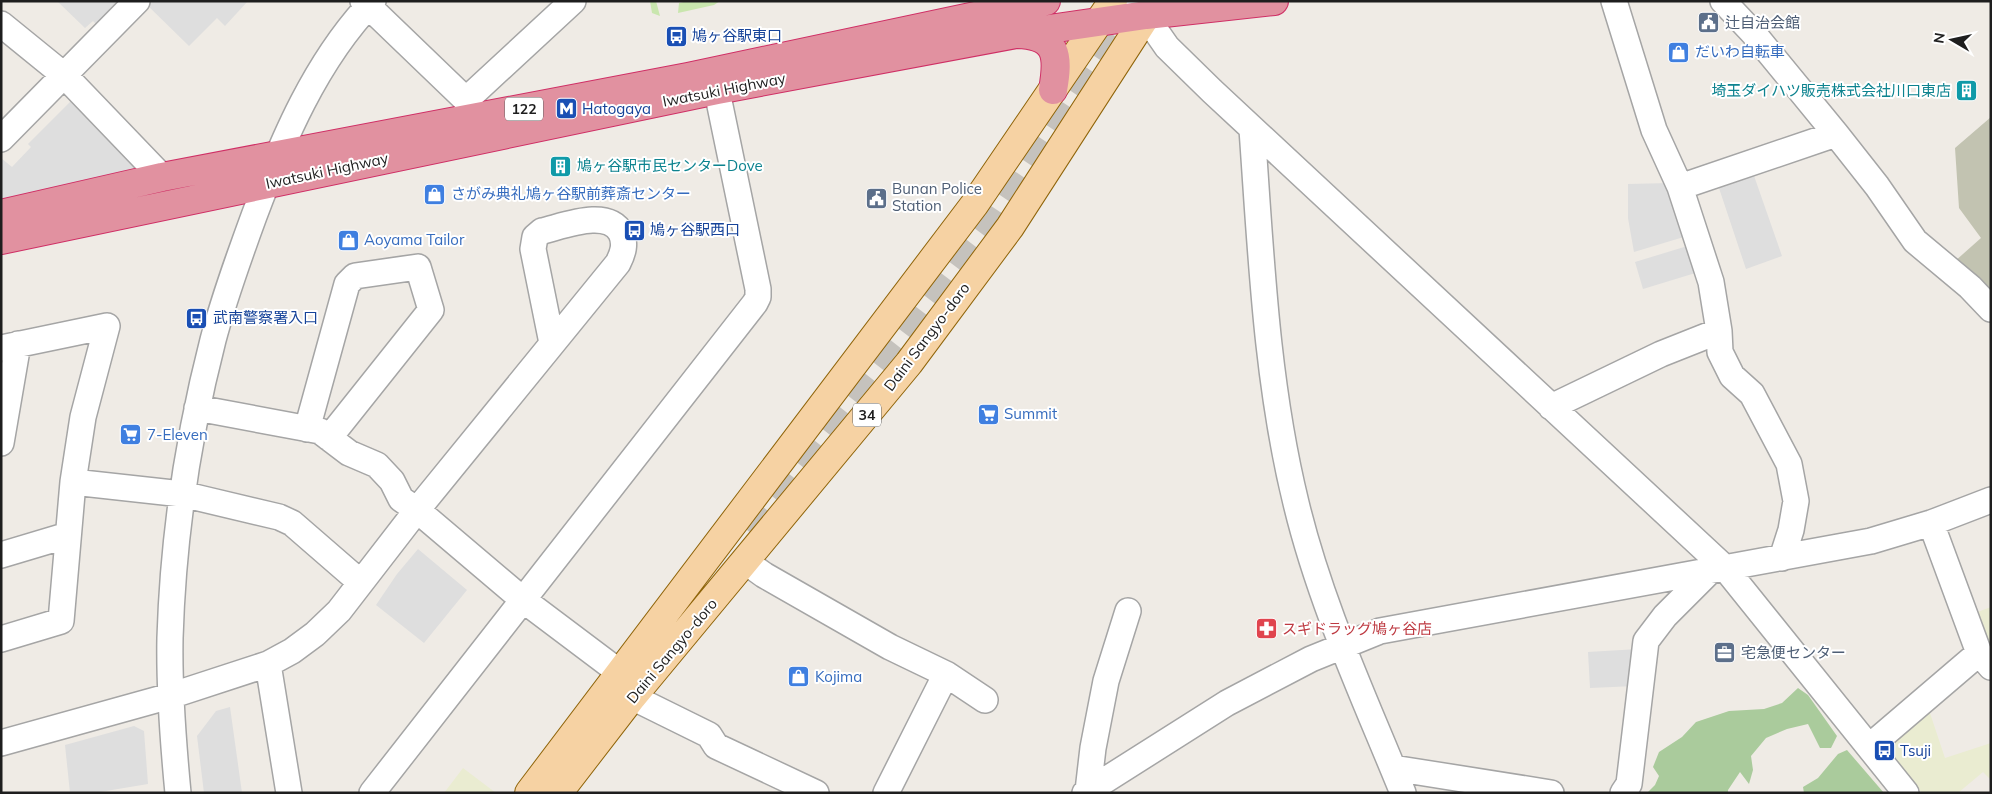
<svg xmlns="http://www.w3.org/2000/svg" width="1992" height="794" font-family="Mulish,'Noto Sans JP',sans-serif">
  <rect width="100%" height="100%" fill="#efebe5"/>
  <path fill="#c2c3b1" d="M1991 117V301L1954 262 1981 238 1959 208 1955 148Z"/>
  <path fill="#eaecd1" d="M1991 607V654L1972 614Z
    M1928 707 1945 758 1991 743V780L1983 772 1958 793H1922L1886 748Z
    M463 768 496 793H444Z"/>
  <path fill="#c9e6ae" d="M650 1H656L660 16 652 13Z
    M688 1H720L714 5 678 13 679 3Z"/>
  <path fill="#aacb9c" d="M1798 688 1808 695 1837 736 1831 748H1820L1808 724 1787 729 1766 738 1751 756 1753 770 1749 784 1740 772 1728 790V793H1647L1655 785 1659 776 1653 767 1659 752 1682 737 1696 722 1729 711 1764 709 1782 703Z
    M1847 750 1884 793H1804L1803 787 1818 778 1838 754Z"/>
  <path fill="#dedede" d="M57 1H130L102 30 93 21 85 28Z
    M146 1H248L225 26 217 18 189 46 145 3Z
    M73 99 141 170 1 201V158L12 167 31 147 28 144Z
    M1752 170 1782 256 1746 269 1717 182Z
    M1670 183 1687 236 1634 252 1628 218V184Z
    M1694 244 1702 271 1643 289 1635 262Z
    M418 549 467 590 424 643 376 605 397 574Z
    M1639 649 1635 686 1590 688 1588 652Z
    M230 707 242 793H204L197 736 216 711Z
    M134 726 144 731 148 784 94 793H70L65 745Z"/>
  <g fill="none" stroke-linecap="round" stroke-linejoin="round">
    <path stroke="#c5c2bd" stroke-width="28" stroke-dasharray="28 14" stroke-linecap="butt" d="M747 530 901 334 991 215 1133 3"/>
    <defs>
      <path id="minor" d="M363 1 466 100
        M1135 1 1167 47 1212 91 1725 568 1906 793
        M1614 1 1654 130 1680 187 1711 282 1719 331 1720 352 1732 376 1752 394 1789 464 1796 501 1791 530 1782 558
        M1723 1 1754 34 1836 134 1877 186 1915 241 1970 287 1991 309
        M1 24 65 76 162 177
        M469 119 466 100 573 1
        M1252 129C1261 254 1266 381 1296 503 1320 603 1364 697 1403 793
        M1 139 137 1
        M1680 187 1836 134
        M1 348 107 326 83 417 73 482 61 621 1 639
        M1551 407 1661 354 1719 331
        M197 408 320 431 349 453 377 465 392 481 401 499 417 510 522 599 619 672
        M307 429 347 284 355 276 418 267 431 310 329 438
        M1 443 18 344
        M73 482 182 494 279 517 292 523 360 582
        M1931 523 1979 653 1991 667
        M1 555 68 535
        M746 562 764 575 890 647 946 674 985 700
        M268 664 289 793
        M632 697 709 735 716 746 816 793
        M1 743 170 696 268 664 292 651 315 634 339 611 417 510 618 263C623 253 626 244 621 233 608 208 564 226 542 231L535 237 533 249 552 343
        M1869 747 1979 653
        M1393 768 1551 793
        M1088 791 1093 748 1106 681 1128 611
        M178 793C173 741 169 690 170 638 173 538 188 437 213 340 224 298 239 257 254 216 282 141 316 60 373 1
        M372 793 755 303 758 297V289L713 72
        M886 793 946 674
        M1085 793 1227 703 1311 659 1380 631 1871 541 1931 523 1991 500
        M1623 793 1629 784 1646 641 1665 616 1710 571"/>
      <path id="major" d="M529 793 974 205 1113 1
        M558 793 632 697 909 363 1010 227 1156 1"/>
      <path id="highway" d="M1018 34C1058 36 1059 56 1053 90
        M1 214 162 177 688 77 1046 1
        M1 240 717 90 1016 34 1146 15 1274 1"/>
    </defs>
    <use href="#minor" stroke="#a5a5a5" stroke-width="28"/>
    <use href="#major" stroke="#8f6409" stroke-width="30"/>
    <use href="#highway" stroke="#cf2f65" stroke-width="30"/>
    <use href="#minor" stroke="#fff" stroke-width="25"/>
    <use href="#major" stroke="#f6d2a3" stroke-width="28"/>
    <use href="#highway" stroke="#e191a0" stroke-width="28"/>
  </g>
  <defs>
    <symbol id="civic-square" viewBox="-11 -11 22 22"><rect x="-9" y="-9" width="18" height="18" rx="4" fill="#5c6f8a" stroke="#fff"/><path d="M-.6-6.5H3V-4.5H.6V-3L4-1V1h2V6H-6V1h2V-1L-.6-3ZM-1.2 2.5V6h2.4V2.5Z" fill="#fff"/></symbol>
    <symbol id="bus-square" viewBox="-11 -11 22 22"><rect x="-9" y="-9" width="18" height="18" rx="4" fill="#1a4fb4" stroke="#fff"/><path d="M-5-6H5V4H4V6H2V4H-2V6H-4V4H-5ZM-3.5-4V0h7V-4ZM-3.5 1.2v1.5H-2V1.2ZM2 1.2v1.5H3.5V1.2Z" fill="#fff"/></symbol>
    <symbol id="shop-square" viewBox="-11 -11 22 22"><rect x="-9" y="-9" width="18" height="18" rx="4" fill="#3f7fe0" stroke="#fff"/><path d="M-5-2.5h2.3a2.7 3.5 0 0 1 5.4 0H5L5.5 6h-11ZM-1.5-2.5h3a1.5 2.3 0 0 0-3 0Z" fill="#fff"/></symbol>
    <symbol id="building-square" viewBox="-11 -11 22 22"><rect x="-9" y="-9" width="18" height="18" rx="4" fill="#0f9aa8" stroke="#fff"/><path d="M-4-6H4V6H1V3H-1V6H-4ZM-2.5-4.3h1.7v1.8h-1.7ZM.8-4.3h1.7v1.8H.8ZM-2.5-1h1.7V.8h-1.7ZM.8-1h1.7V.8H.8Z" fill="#fff"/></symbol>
    <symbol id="metro-square" viewBox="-11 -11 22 22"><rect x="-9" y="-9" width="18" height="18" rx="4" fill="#1a4fb4" stroke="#fff"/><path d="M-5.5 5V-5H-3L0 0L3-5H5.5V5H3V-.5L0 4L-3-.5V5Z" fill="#fff"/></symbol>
    <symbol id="supermarket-square" viewBox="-11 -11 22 22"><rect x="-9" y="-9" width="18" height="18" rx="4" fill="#3f7fe0" stroke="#fff"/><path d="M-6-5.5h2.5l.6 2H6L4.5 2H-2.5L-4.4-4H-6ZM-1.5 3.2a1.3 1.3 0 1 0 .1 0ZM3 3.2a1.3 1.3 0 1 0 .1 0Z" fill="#fff"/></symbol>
    <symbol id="pharmacy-square" viewBox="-11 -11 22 22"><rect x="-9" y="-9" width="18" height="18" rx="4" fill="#e0444e" stroke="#fff"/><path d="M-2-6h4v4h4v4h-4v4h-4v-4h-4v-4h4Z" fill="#fff"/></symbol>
    <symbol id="office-square" viewBox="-11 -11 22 22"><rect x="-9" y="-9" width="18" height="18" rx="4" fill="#5c6f8a" stroke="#fff"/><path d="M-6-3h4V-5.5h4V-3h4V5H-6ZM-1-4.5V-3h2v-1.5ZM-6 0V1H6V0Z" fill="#fff"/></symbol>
  </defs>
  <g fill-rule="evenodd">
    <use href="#civic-square" x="1696" y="10" width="25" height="25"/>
    <use href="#bus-square" x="664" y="24" width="25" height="25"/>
    <use href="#shop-square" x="1666" y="40" width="25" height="25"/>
    <use href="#building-square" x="1954" y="78" width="25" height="25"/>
    <use href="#metro-square" x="554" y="96" width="25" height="25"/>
    <use href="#building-square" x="548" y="154" width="25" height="25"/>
    <use href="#shop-square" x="422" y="182" width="25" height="25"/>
    <use href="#civic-square" x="864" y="186" width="25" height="25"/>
    <use href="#bus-square" x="622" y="218" width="25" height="25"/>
    <use href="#shop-square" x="336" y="228" width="25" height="25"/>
    <use href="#bus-square" x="184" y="306" width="25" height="25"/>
    <use href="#supermarket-square" x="976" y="402" width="25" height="25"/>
    <use href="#supermarket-square" x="118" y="422" width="25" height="25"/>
    <use href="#pharmacy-square" x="1254" y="616" width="25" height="25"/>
    <use href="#office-square" x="1712" y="640" width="25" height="25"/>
    <use href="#shop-square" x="786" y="664" width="25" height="25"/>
    <use href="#bus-square" x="1872" y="738" width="25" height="25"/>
  </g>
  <g text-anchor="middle" stroke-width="4" stroke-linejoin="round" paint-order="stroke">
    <g fill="#fff" stroke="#626262" stroke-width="1">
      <rect x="505" y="97.5" width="38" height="23" rx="4"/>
      <rect x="853" y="403.5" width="28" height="23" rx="4"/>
    </g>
    <g font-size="14" font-weight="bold" fill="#1e1e1e">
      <text x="524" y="114">122</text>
      <text x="867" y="420">34</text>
    </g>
    <g font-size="15" fill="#4e5e75" stroke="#fff" text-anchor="start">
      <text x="1725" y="28">辻自治会館</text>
      <text x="892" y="194">Bunan Police<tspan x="892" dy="17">Station</tspan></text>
      <text x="1741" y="658">宅急便センター</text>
    </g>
    <g font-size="15" fill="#164399" stroke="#fff" text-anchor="start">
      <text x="692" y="41">鳩ヶ谷駅東口</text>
      <text x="582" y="114">Hatogaya</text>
      <text x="650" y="235">鳩ヶ谷駅西口</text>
      <text x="213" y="323">武南警察署入口</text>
      <text x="1900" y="756">Tsuji</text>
    </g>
    <g font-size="15" fill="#366cbe" stroke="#fff" text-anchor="start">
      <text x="1695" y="57">だいわ自転車</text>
      <text x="451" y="199">さがみ典礼鳩ヶ谷駅前葬斎センター</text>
      <text x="364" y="245">Aoyama Tailor</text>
      <text x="1004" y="419">Summit</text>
      <text x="147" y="440">7-Eleven</text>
      <text x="815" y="682">Kojima</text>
    </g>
    <g font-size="15" fill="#1e1e1e" stroke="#fff">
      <text transform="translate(724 90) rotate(-11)" y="5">Iwatsuki Highway</text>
      <text transform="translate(327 171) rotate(-12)" y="5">Iwatsuki Highway</text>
      <text transform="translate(927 337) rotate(-53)" y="5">Daini Sangyo-doro</text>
      <text transform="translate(672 651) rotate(-50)" y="5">Daini Sangyo-doro</text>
    </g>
    <g font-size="15" fill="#0d838f" stroke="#fff" text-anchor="end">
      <text x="1951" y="96">埼玉ダイハツ販売株式会社川口東店</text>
      <text x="577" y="171" text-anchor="start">鳩ヶ谷駅市民センターDove</text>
    </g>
    <g font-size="15" fill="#be3a42" stroke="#fff" text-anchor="start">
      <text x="1282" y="634">スギドラッグ鳩ヶ谷店</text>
    </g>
  </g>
  <rect width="1992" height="794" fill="none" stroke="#1e1e1e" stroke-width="5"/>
  <g transform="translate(1952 40) rotate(279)" stroke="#ffffff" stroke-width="4" paint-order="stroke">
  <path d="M0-4L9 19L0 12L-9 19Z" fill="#1e1e1e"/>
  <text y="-8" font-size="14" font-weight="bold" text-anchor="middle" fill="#1e1e1e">N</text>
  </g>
</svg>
